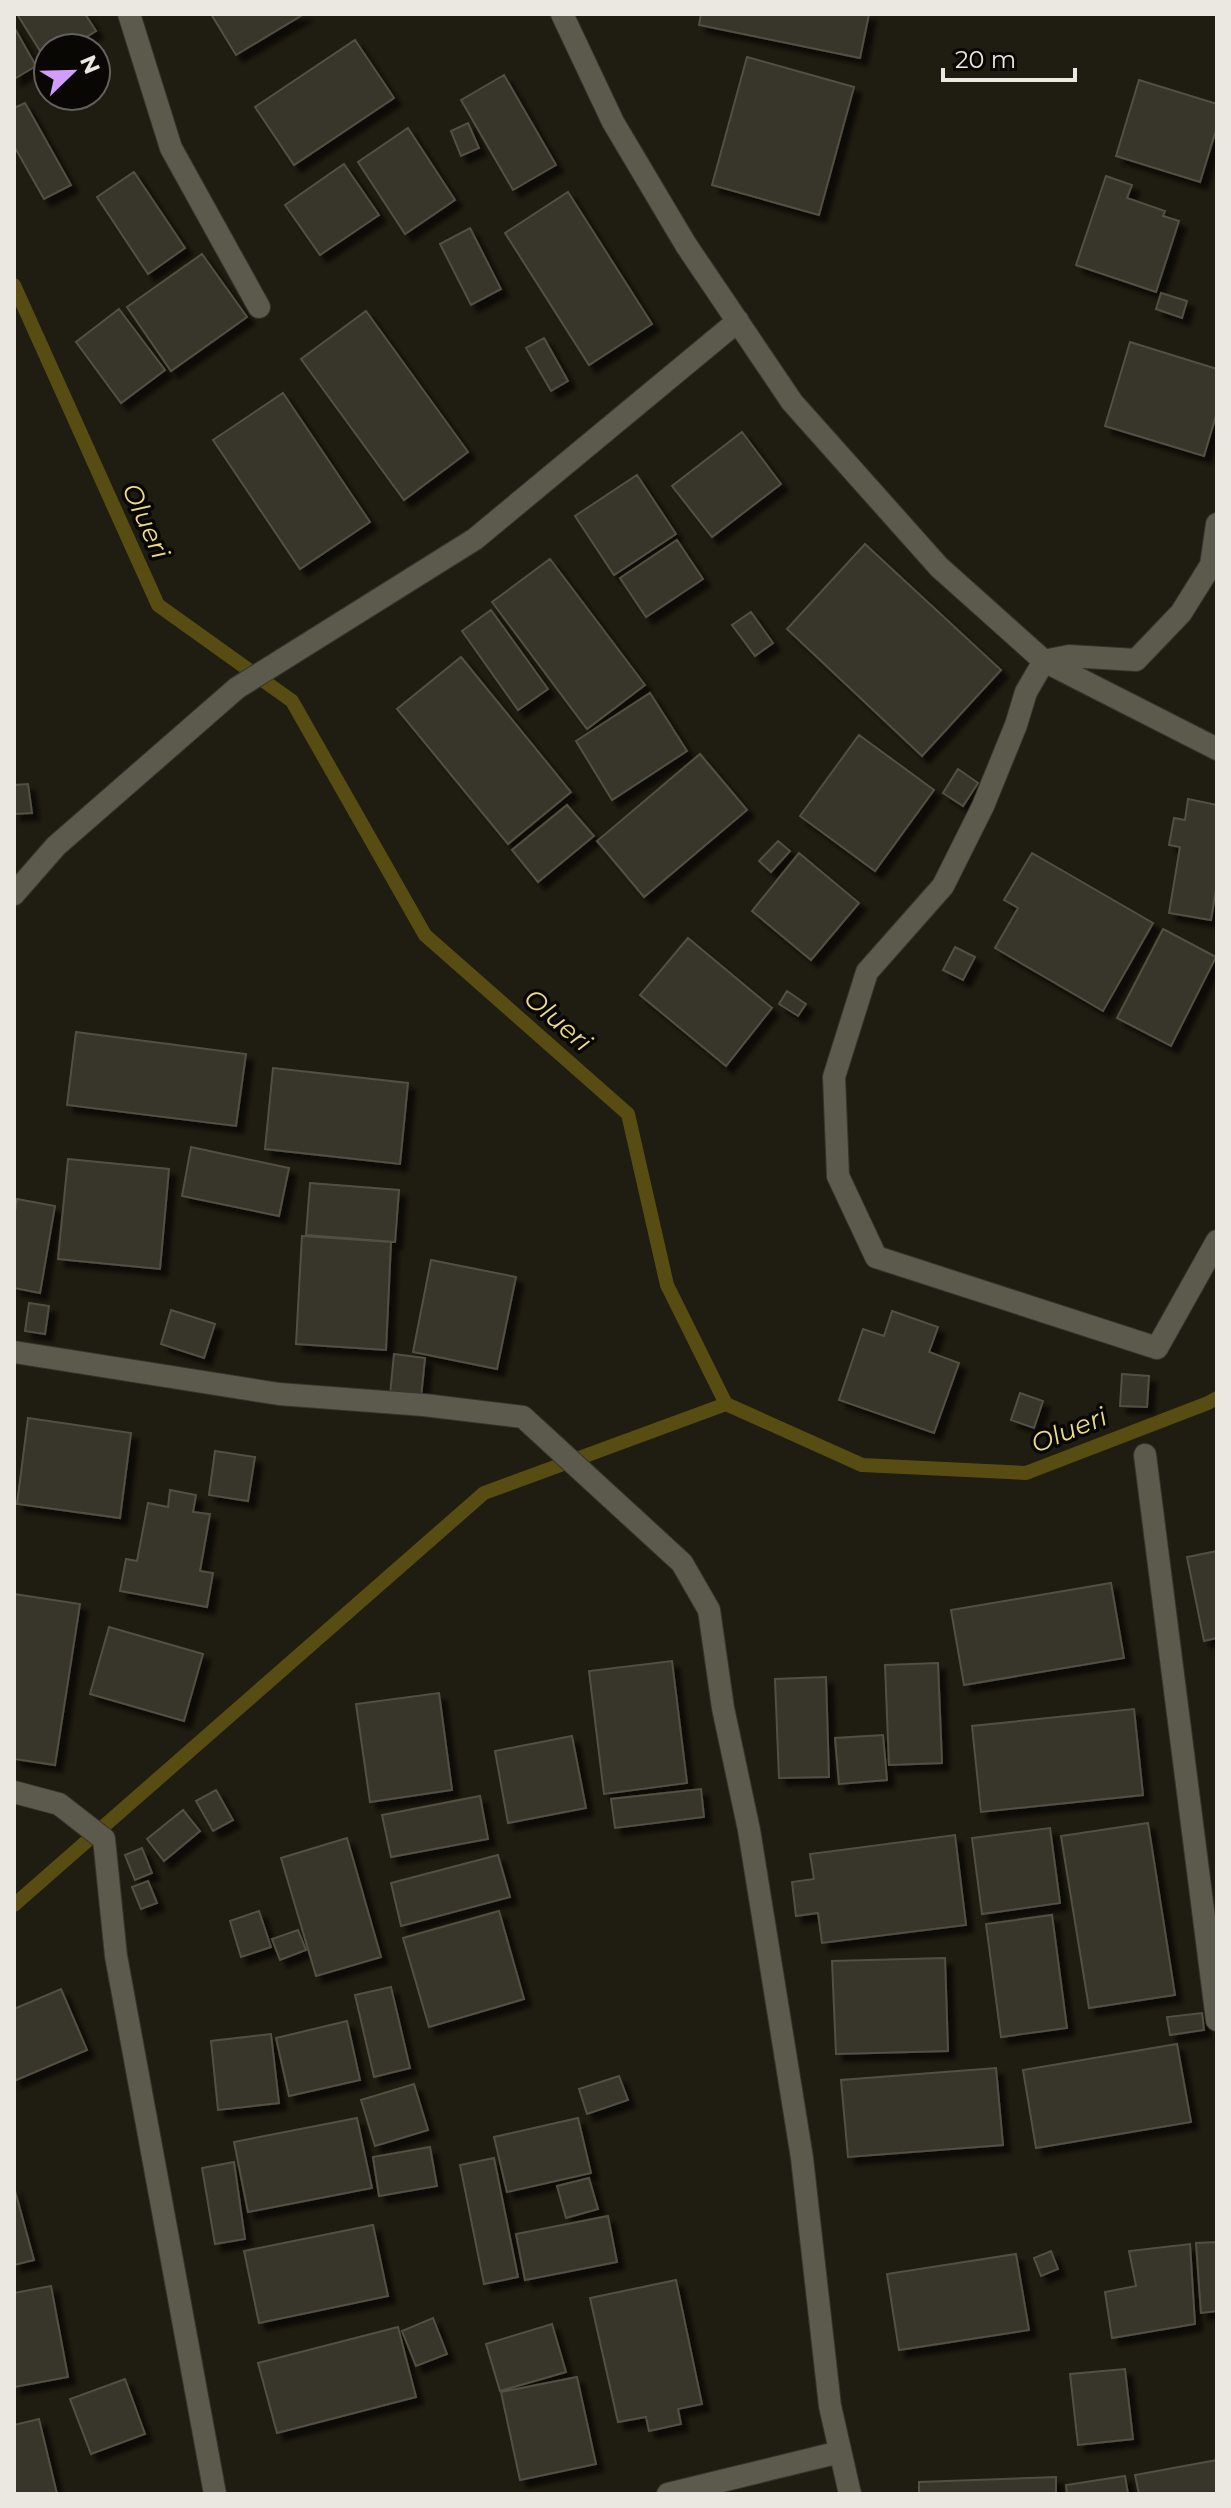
<svg xmlns="http://www.w3.org/2000/svg" width="1231" height="2508" font-family="Montserrat,sans-serif">
  <defs>
    <filter id="shadow"><feDropShadow dx="7" dy="7" stdDeviation="2" flood-color="#0009"/></filter>
  </defs>
  <rect width="100%" height="100%" fill="#1f1c11"/>
  <g fill="none" stroke-linecap="round" stroke-linejoin="round">
    <path stroke="#574d12" stroke-width="14" d="M14 285 158 605 292 701 425 935 628 1114 667 1285 726 1404 862 1465 1026 1473 1208 1403 1217 1398
      M14 1905 484 1493 726 1404"/>
  </g>
  <path fill="#373529" stroke="#525043" stroke-width="2" filter="url(#shadow)" d="M17 14H85L96 31 69 48H48L47 62Z
    M211 14H304L236 55Z
    M701 14H869L860 58 699 25Z
    M14 27 36 66 14 79Z
    M355 40 394 98 294 165 255 107Z
    M747 57 854 87 819 215 712 185Z
    M504 75 556 165 513 190 461 100Z
    M1139 80 1217 104V127L1200 182 1116 156Z
    M25 103 71 185 44 199 14 146V108Z
    M468 123 479 148 461 156 451 131Z
    M408 128 455 200 405 234 358 162Z
    M344 164 379 215 320 255 285 205Z
    M134 172 185 248 148 274 97 197Z
    M1106 176 1132 185 1127 198 1165 211 1163 216 1179 221 1156 292 1076 265Z
    M568 192 652 324 589 365 505 233Z
    M470 228 501 289 471 305 440 244Z
    M202 254 247 317 171 371 127 307Z
    M1161 293 1187 301 1182 318 1156 309Z
    M119 309 165 370 121 403 76 342Z
    M366 311 468 452 404 500 301 359Z
    M544 338 568 381 551 391 526 348Z
    M1130 342 1217 369V412L1204 456 1105 426Z
    M283 393 370 522 300 569 213 440Z
    M742 432 781 484 712 537 672 486Z
    M637 475 676 534 614 575 575 516Z
    M677 540 703 579 646 617 620 578Z
    M865 544 1001 670 922 756 787 629Z
    M550 559 645 685 587 729 492 602Z
    M491 610 548 689 518 710 462 631Z
    M751 612 773 643 755 656 732 625Z
    M461 657 571 792 508 844 397 709Z
    M650 693 687 751 612 800 576 741Z
    M859 735 934 790 875 871 800 816Z
    M700 754 747 810 644 897 597 841Z
    M958 769 978 783 963 806 943 793Z
    M28 784 32 813 14 814V785Z
    M1188 799 1217 805V882L1211 920 1169 913 1180 847 1169 845 1174 818 1185 820Z
    M567 805 594 836 538 882 512 850Z
    M778 841 790 851 771 872 759 861Z
    M799 853 859 903 811 960 752 911Z
    M1032 853 1153 923 1103 1011 995 948 1018 908 1004 900Z
    M1163 929 1216 957 1171 1046 1117 1018Z
    M688 938 772 1008 726 1066 640 995Z
    M955 947 975 957 963 980 943 970Z
    M787 991 806 1004 798 1016 779 1004Z
    M76 1032 246 1054 236 1126 67 1105Z
    M273 1068 408 1083 400 1164 265 1149Z
    M191 1147 289 1168 279 1216 182 1196Z
    M68 1159 169 1169 160 1269 58 1259Z
    M310 1183 399 1190 395 1242 306 1235Z
    M17 1199 55 1206 40 1293 14 1288V1217Z
    M302 1236 391 1242 386 1350 296 1344Z
    M431 1260 516 1277 497 1369 413 1352Z
    M29 1303 49 1306 45 1334 25 1331Z
    M171 1310 215 1324 204 1358 161 1344Z
    M892 1311 938 1327 929 1352 959 1363 934 1433 839 1400 863 1329 884 1336Z
    M394 1354 425 1358 421 1398 390 1395Z
    M1122 1374 1149 1376 1147 1407 1120 1406Z
    M1020 1393 1043 1401 1034 1428 1011 1420Z
    M28 1418 131 1433 120 1518 17 1504Z
    M215 1451 255 1457 248 1501 209 1495Z
    M170 1490 196 1495 193 1512 210 1514 200 1571 213 1573 207 1607 120 1591 126 1559 137 1561 148 1503 168 1507Z
    M1217 1551V1638L1204 1641 1187 1557Z
    M1111 1583 1124 1658 964 1685 951 1610Z
    M14 1594 80 1604 55 1765 14 1759Z
    M109 1627 203 1654 184 1721 90 1694Z
    M672 1661 687 1783 604 1794 589 1671Z
    M938 1663 942 1763 889 1765 885 1665Z
    M826 1677 829 1777 779 1778 775 1679Z
    M439 1693 452 1790 370 1802 356 1704Z
    M1134 1709 1143 1795 981 1812 972 1726Z
    M883 1735 887 1780 839 1784 835 1738Z
    M572 1736 586 1808 508 1823 495 1751Z
    M701 1789 704 1817 615 1828 611 1799Z
    M216 1790 233 1820 213 1831 196 1801Z
    M480 1796 488 1839 391 1857 382 1815Z
    M183 1810 200 1831 164 1861 147 1839Z
    M1148 1823 1175 1995 1089 2008 1061 1836Z
    M1050 1828 1060 1903 982 1914 972 1838Z
    M955 1835 966 1925 822 1943 818 1913 796 1916 792 1882 814 1879 810 1854Z
    M347 1838 381 1957 316 1976 281 1858Z
    M142 1848 152 1873 135 1880 125 1855Z
    M498 1855 510 1897 401 1926 391 1883Z
    M148 1881 157 1903 141 1909 132 1887Z
    M259 1911 271 1947 241 1957 230 1921Z
    M499 1911 524 1999 429 2027 403 1938Z
    M1052 1915 1067 2028 1001 2037 986 1924Z
    M298 1930 306 1950 280 1960 272 1939Z
    M945 1958 948 2051 836 2054 832 1961Z
    M391 1987 410 2068 374 2077 355 1995Z
    M61 1989 87 2050 14 2081V2009Z
    M1202 2013 1204 2030 1170 2035 1167 2017Z
    M347 2021 360 2080 289 2096 276 2038Z
    M271 2034 279 2103 218 2110 211 2041Z
    M1177 2044 1191 2122 1036 2148 1023 2070Z
    M996 2068 1003 2145 848 2157 841 2080Z
    M619 2076 628 2100 587 2114 579 2089Z
    M414 2084 428 2130 375 2146 361 2100Z
    M357 2118 372 2188 248 2212 234 2142Z
    M578 2118 591 2173 507 2192 494 2137Z
    M430 2147 437 2186 379 2196 373 2157Z
    M494 2158 518 2277 484 2284 460 2165Z
    M234 2162 245 2239 215 2244 202 2168Z
    M589 2178 598 2209 566 2218 557 2186Z
    M14 2187 34 2260 14 2265Z
    M608 2216 617 2262 525 2280 516 2234Z
    M373 2225 388 2296 259 2323 244 2251Z
    M1217 2242V2311L1201 2313 1196 2243Z
    M1190 2244 1195 2324 1112 2338 1105 2292 1136 2286 1129 2251Z
    M1051 2251 1058 2269 1041 2276 1034 2258Z
    M1016 2254 1029 2330 899 2350 887 2274Z
    M676 2280 702 2404 678 2409 681 2424 649 2431 646 2417 618 2422 590 2298Z
    M51 2286 68 2377 14 2387V2293Z
    M433 2318 447 2354 416 2366 402 2331Z
    M552 2324 566 2372 500 2391 486 2344Z
    M398 2327 416 2397 277 2433 258 2363Z
    M1125 2369 1133 2439 1078 2445 1070 2374Z
    M577 2377 596 2464 520 2480 501 2392Z
    M125 2379 145 2434 91 2454 70 2399Z
    M39 2419 57 2494H14V2425Z
    M1217 2460V2494H1139L1135 2475Z
    M1125 2476 1128 2494H1067L1066 2485Z
    M1056 2477V2494H919V2482Z"/>
  <g fill="none" stroke-linecap="round" stroke-linejoin="round">
    <defs>
      <path id="minor" d="M129 14 171 148 259 307
        M562 14 613 122 686 245 792 402 939 567 1044 661 1026 692 1016 725 983 806 943 886 867 972 834 1077 838 1176 876 1257 1157 1348 1217 1241
        M1217 524 1211 565 1181 613 1136 660 1069 656 1044 661 1217 749
        M14 894 56 846 237 688 475 539 738 321
        M14 1352 279 1394 424 1405 523 1417 682 1563 709 1610 723 1708 749 1830 802 2158 830 2406 850 2494
        M1145 1455 1217 2020
        M14 1792 59 1804 104 1839 116 1956 215 2494
        M668 2494 840 2452"/>
    </defs>
    <use href="#minor" stroke="#36342e" stroke-width="24"/>
    <use href="#minor" stroke="#5c5a4d" stroke-width="22"/>
  </g>
  <g text-anchor="middle" stroke-width="7" stroke-linejoin="round" paint-order="stroke">
    <g font-size="26" font-style="italic" fill="#ecdb87" stroke="#080704">
      <text transform="translate(146 521) rotate(66)" y="9">Olueri</text>
      <text transform="translate(558 1020) rotate(41)" y="9">Olueri</text>
      <text transform="translate(1069 1430) rotate(-22)" y="9">Olueri</text>
    </g>
  </g>
  <rect width="1231" height="2508" fill="none" stroke="#eae8e0" stroke-width="32"/>
  <g transform="translate(72 72) rotate(67)"><circle r="38" fill="#080704" stroke="#62615c" stroke-width="2"/>
  <path d="M0-6L14 30L0 20L-14 30Z" fill="#d19dfe"/>
  <text y="-12" font-size="22" font-weight="bold" text-anchor="middle" fill="#eae8e0">N</text>
  </g>
  <path d="M943 68v12h132v-12" fill="none" stroke="#eae8e0" stroke-width="4"/>
  <text x="955" y="68" font-size="24" fill="#eae8e0" stroke="#080704" stroke-width="6" paint-order="stroke">20 m</text>
</svg>
